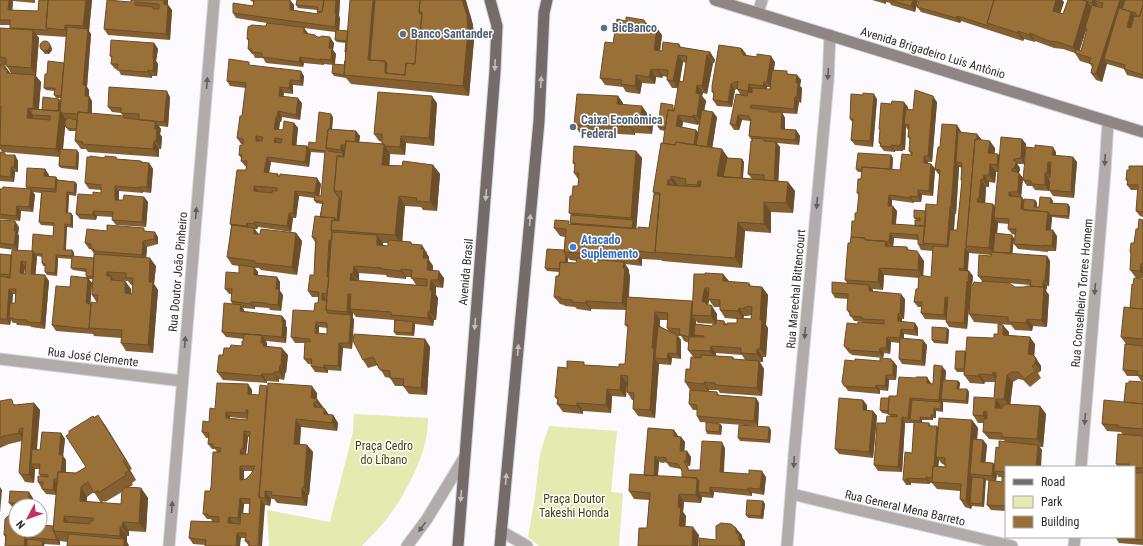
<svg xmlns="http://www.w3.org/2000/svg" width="1143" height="546" font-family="'Roboto Condensed',sans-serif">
  <rect width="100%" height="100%" fill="#fcf9ff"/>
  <path fill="#e4eab0" d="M354 414 428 418C429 455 402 502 379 528 374 534 367 540 362 546H269L267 510 330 522 353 432Z
    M549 426 617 431 611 492 623 493 619 546H539L528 537 535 497 540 454Z"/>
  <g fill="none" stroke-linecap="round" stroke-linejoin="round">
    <defs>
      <path id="minor" d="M758 13 762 0
        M0 359 182 381
        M1081 467 1105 171 1108 121
        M169 546 214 0
        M1074 546 1075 537"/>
      <path id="tertiary" d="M792 494 837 505 1012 546
        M501 531 527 546
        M407 546 427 519 464 458
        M787 546 794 456 828 81 830 35"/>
      <path id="secondary" d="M715 0 1143 132"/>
      <path id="primary" d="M458 546 495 71 497 26 490 0
        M500 546 539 121 544 13 547 0"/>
    </defs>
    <use href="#minor" stroke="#d7d4da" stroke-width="13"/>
    <use href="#tertiary" stroke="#d7d4da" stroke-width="13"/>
    <use href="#secondary" stroke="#d7d4da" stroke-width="13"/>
    <use href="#primary" stroke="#d7d4da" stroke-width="13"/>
    <use href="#minor" stroke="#b1acaa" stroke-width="11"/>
    <use href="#tertiary" stroke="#b1acaa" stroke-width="11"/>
    <use href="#secondary" stroke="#8d8683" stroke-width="11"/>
    <use href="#primary" stroke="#736c68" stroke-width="11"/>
  </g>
  <path fill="#846031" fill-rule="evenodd" d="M0 0H35V3L13 1 12 10 38 11 39 0H92L89 31 91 34 87 87 89 90V96L92 101V114L123 116 121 113 112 112 108 107 170 97 168 127 159 126 161 129 160 134 162 137 161 149H159V157L88 152 86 149H81L75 141 76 131H69L65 126 63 149 79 153 78 170 61 168 59 166 60 157 2 152 0 149V65L5 66 10 73H11L6 65H0V28L10 29V25H0ZM36 35 66 37 64 63 47 74 44 88 46 90 54 91V95L56 98H61L60 101 42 110 39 109 41 82 36 76 39 38Z
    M131 0H168V5L172 10 170 40 108 35 104 29 131 2Z
    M250 0H290L294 5V10L318 14 317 12V10L298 8 296 5 297 0H340L339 16 340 18 339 30 348 31 350 0 470 14 473 25 474 40 469 96 351 84 346 78 334 76 332 73 333 65 324 64V65L304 63 303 67 266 63 263 58H255L253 54H252L248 49 249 42 247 39 266 26 267 23 236 18 233 13 253 6V2L251 1ZM304 28 335 32V40L337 42 346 43 345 52 346 54 344 65 335 64 336 54 333 50 334 43 308 34Z
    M872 0H918L915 12 891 5 890 3 886 2V4Z
    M919 0H1062L1064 2 1060 13 1063 14 1068 0H1143V79L1127 75 1124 69 1107 64 1102 82 1096 80 1091 73 1092 67 1090 64 1080 61 1075 53 1063 49 1054 48 1035 41V42L1024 39 1023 41 961 21 960 23 921 12 917 7ZM1086 30 1087 31 1081 51 1080 50Z
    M649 27 662 35 660 51H662L679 44 681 47 710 52 715 60 714 63H713L707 94 703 93 702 96 706 101 704 110 717 117 712 148 728 158 742 159 744 162 743 178 752 179 748 174 752 141 749 136 750 121 742 120 739 130H734L730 124 740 94 737 89 735 90 732 107 717 106 713 100 714 94 712 92 742 49 746 54 745 55 775 62 774 70 789 74 797 75 801 80 800 86 802 88 801 103 799 102 797 114 782 113 785 118V129L796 130 800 136 799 145 777 143 780 147 778 181 788 182 795 191 793 213 771 212V233L745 231 742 268 662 261 661 260 642 259V266L625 264 629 270V273L630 276 629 297 692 301 693 303 694 274H723L729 282 749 283 751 286 762 287 768 295 766 325 768 328 766 357H763V362H760L764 369 762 396 720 393 718 390H709V391L717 392 719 395 756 398 759 403 758 426 700 422 697 416V410H693L689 404 690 390 685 382 694 358 688 350 689 343 684 341 681 336H678L681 340V359L672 358 671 365 659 364 655 418 638 416 633 409V400H632L627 392 628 383H627L626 397 612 396 611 413 583 411V414L563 412 557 404 558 401 555 397 567 368 587 365 619 367 625 364 628 328 625 325 626 310 591 309V311L577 309 575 307 565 306 564 305 560 304 554 297 559 272 547 271 545 268 564 250 565 237 560 236 554 228 571 224 570 223 571 215 569 213 572 196 578 186V179L574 173 575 166 573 163 636 151 642 158 636 229 649 228 654 194 653 192 665 131 660 130 658 127 675 107 678 88H672L667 80V77L663 76 662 78 656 77 655 84 642 83 640 94 626 92 623 87 605 85 600 78 613 43ZM683 62 686 63 683 82 680 81ZM767 87H770V89H767ZM683 122 698 125 699 123 698 132 696 130 682 127ZM568 258 570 260 577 261 576 263H568ZM709 300 714 307H720V310L725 318 737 319V323L727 325 724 321 717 320V314L708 305ZM751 315V319H743L744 316H748ZM660 320H667V328L668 331 660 326ZM696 321 698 323 716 324 712 326 696 324ZM716 353 742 355 745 360 734 359 733 357 716 356Z
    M154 43 158 49 156 61 158 64 157 76H152V78L121 75 118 69H115L111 64 112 59 110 56Z
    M51 46 52 50 49 54H45L40 48Z
    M252 65 304 76 303 86 293 85V94L284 93 283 96 302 103 300 120 282 117 281 122H280L279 130H283L294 123 298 128 296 145 307 146 308 148 316 143 333 117 332 129 356 131 360 136 359 142 382 144V142L379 141 374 134 437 103 434 146 406 143 405 155 390 154 389 165 402 166 433 165 440 174 437 211 423 210 421 207 405 206 402 241 411 242 412 244 427 253V254L429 257V260L433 266V270L444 278 443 288 436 287V295L438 298 436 320H434L433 326 415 324 414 336 396 335 394 332V320L356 317 353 313V318L354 320 352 349 343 348 341 371 328 370V373L315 372 311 366V364H308L304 359 305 343H295L291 337 314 311 318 303V297H312L308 291 314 275 315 242 312 237 320 217 322 204 316 203 314 200V198L299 196 296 218H293L291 232 258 227 257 229H255L258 234 296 233 302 241 297 275 261 270 259 268H255L258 272V275L277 277 280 282V291L283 295 281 311 270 310 269 308 255 307V309L243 308 244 310V312L282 316 286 321V326L287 328 286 343 266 341 267 343V347L288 355 286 373H285L284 380 279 379V382L267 381V383L223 380 217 372 223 355 230 348 242 346 243 341 244 339 226 337 222 332 232 304 231 301V294H229L225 289 239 273V266L232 265 227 257 231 226 230 224 246 170V166H245L241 161V158L239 155 243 144H241L237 138 242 116 246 88 230 86 227 81ZM310 152 325 153 321 196H319L321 184 279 176 278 174 269 173 271 162 309 167ZM383 243H388V246L383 245ZM359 273 386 275 387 277 406 279V277H411L416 285 359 281ZM319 327 327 328V334L319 333Z
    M618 96 623 103V104L647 113V116L653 124 652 134 635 133V135L603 133V134L580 133 574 125Z
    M877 99 873 147 855 145 851 140 853 123 850 119Z
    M937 102 932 162H928V163L931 164 935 168 940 147 957 125 961 132 977 134 981 139V140L995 148 994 154 1000 156 1022 139 1026 144 1024 164H1017L1020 168V170L1019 173 1023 178 1021 197H1022L1024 200H1035L1037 203V207H1039L1053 201 1052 203 1068 204 1070 207 1069 219 1052 217 1051 230 1057 236 1056 251H1048V252L1018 249 1014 244 1015 235 1012 234 1008 229 1009 224 998 223 997 234 1014 238 1012 254 1047 256 1050 261 1049 286H1047L1046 291 1049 295 1047 326 1046 327 1033 326 1032 331 1015 330 1011 325 974 322 969 314V304L967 329 949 327 946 322V320L925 319 921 313 922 307H918L914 302 918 289 919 278 884 275 883 290 872 289 873 291 905 299 904 319H902V322L915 323 918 328V336L904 334V338L927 345 925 366 902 364 899 359 900 343 891 342 890 354 884 353 883 358 852 355 851 354 849 353 844 346 858 324 864 322 854 321 847 310 848 299 835 298 832 293 847 283 845 280 850 243 855 221 857 213 859 196 857 193 861 179 862 172H858L856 169 891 155 893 158 892 170H900L911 155 909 151 910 140 908 137V130L906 127 905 150H903V151H895V152L884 151 880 146V144L879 143 880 130 879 129 908 107V109L913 110ZM959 167 962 168 961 180 962 182 957 230H954L955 214H956ZM935 170 940 176 937 205 914 218 916 220 915 226 896 224 897 211 892 206V200L914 203V202H921L922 195 933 196ZM996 172H998L995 206 985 203 986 187H989V182L995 183ZM894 238 918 240V244L921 250 933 251 931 277 923 276 924 261 919 254 909 250 907 247 893 246ZM969 253 991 255 978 276 982 281V283L972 285 973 276 969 271H968ZM995 282 1030 285V286L1024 287H1015Z
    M0 152 6 155H15L18 161V172H15L14 182 0 181Z
    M1056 152V156L1073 157 1077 162 1074 198 1053 196 1049 190 1050 178H1049V191L1035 190 1032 186H1027L1023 180Z
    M116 157 117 159 141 161 142 163H149L153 169 151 193 143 192V193L119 191V200H123L144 197 148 202 146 227 116 225 112 220V217L97 216 96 220 80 219 76 214 93 195 101 193V190L89 189 85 183 105 158Z
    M1143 166V217L1140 216 1136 211 1138 190H1131L1127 185 1128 183 1126 180 1129 170Z
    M45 169 49 175 48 177H56L58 180 75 182 77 184 76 196 69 195 68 213H71L73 216V228L67 227 66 250H72L74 253V257L94 258V254L91 249H89L85 243 107 231H146L158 237V244L147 247 146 258 156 266 154 284 158 290 153 353 126 351 121 343V338L94 336 93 334 56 331 52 325 70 287 87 277 86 276V272L73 270 71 268 72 259 58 258 57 276 47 275 45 272V266H43L42 263V257L37 256 35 275 49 281 45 329 31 327 30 326 17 325 16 323H13L11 320 10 325 0 324V254L12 256 15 250 0 248V220L19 227 18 234 19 236 18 250 32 251 53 236 54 226 41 225 39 222 41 193 33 192 35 195 33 212 21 211 20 221 0 219V189H27L26 187ZM25 267V274H24ZM89 279H93L92 295 97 303 90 304 92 283ZM114 280 128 281 131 285H133L132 294 131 293V289L125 281ZM13 294H16L15 303H12Z
    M1143 220V278H1136L1130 270 1131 254 1130 252 1134 243 1138 229Z
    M1143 279V381H1141L1138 376H1127L1123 370 1126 344 1121 337 1130 308 1133 285Z
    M947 328 949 330 948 344 934 343 932 340Z
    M1009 332V335L1035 344 1034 356 1041 366V371L1038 373 1041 378 1030 387 1023 380 1018 379 1013 382 1010 404 1040 406 1046 414 1043 447H1040L1042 450 1006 467V511L991 510 987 505 989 481 985 480 984 507 972 506 971 509 965 507 960 499V491L937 489 932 483H930L929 484 911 483V485H906L903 480 912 453 914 423H905L902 472 878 471 874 465 890 416 888 414 882 413 880 410 889 398 897 396 931 383V384H933L946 371 945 380 958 381 960 383 959 389H967L969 392 968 404 943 402V412L936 411V418H933V420H922V423H929L931 426H937L938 428 972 420 978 428 977 439 983 440 987 445 985 463H993L995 465 999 448 1005 442 1004 440 989 439 983 432 984 423H978L973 415 994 398 995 382H985L984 384 970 383 964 375V372H957L955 369 966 352 994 338ZM939 460 942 464 945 465V467L938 466ZM997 474 998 477H1002V482L996 481Z
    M425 339 430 347 427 395 409 394 403 386H395L390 378 385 377 378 365 368 368 363 360Z
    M891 359 892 361H893L897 366 896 380H889L888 391 880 390V394L848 391 842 382 855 361H880Z
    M1143 382V545L1119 543 1116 538 1134 537V467H1118L1116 464 1123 435 1121 432 1107 431 1102 424 1124 402 1129 383Z
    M248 384 252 390V395H259L317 393V399L323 407V408H324L329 415H333L338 423 337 431 301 427 300 444 307 445 313 452 309 495H308L307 506 277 503 274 499H271L270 506 265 505 249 546 245 541V538H241L205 545 193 544 189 538 219 522H212L211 519H207L203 514 210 491 217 452 215 449H212L208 444 209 438H206L202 432 209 422 215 409ZM230 417 248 419 247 420 230 418ZM248 437H250L248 454H246ZM244 471H253L251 474 246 479H244ZM244 504H250L249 514 243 513Z
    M0 401 16 405 34 403 40 410 37 450H40L61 433 65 439 63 456 66 460V472L76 473 86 467 94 418 105 425 132 469 130 470 136 480 132 483 133 485 129 487 141 488 148 498 146 532 129 531V536H127V542L129 546H67L68 542 60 541V545L44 544V546H5V537L4 535 16 510V508H13L9 503 33 498 16 506 40 530V519L42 522V525L53 526 56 495 46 494 42 489V488L41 487 38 482 41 477 39 474 40 469H35L34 483 25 482 20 474 22 441 9 444 0 448ZM94 492 101 503 104 501 105 502 122 492 121 504 87 502V497Z
    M867 405V410L873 411 877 416 873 458 839 454 835 449Z
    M720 424 722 426 721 435 707 434 706 431Z
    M648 428 674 430 678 436 681 437 685 442 684 451H687L691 457 690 466H688L689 470H700L725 448 724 472 766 477 764 495 752 493V496L714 492 713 498 702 497 701 503 684 502 683 512 686 516 685 527 699 535 647 528 649 500 634 499 629 491 644 475ZM659 462 663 463 666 462 670 467 681 469 682 471V477L658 476Z
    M771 430 770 443 740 441 738 438Z
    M763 501 765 504 763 519 748 518 746 515Z"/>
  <path fill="#6c4e28" d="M9 0H12L13 1 12 15 8 10Z
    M86 0H92L89 31 91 34 87 87 89 90V96L92 101 91 121 87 115 83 85 87 32 83 26Z
    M164 0H168V10L164 4Z
    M290 0 294 5 293 15 290 10Z
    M336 0H340L339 16 340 18 339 33 335 27V13Z
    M373 0H379L376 62 368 60Z
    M462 0H466L473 25 474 40 469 96 463 86Z
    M883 0H885L886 2V4Z
    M913 0H918L915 12 911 6Z
    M1056 0H1062L1064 2 1059 18 1053 11Z
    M1093 0H1096L1095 1 1097 4 1096 9 1092 3Z
    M1120 0H1128L1104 59 1107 64 1102 82 1096 74Z
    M1087 1 1092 9 1085 28 1086 30 1078 54 1073 47Z
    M168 5 172 10 170 40 166 34Z
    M1131 12 1135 17 1131 32 1127 27Z
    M957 16 961 21 960 23 956 18Z
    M644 20 650 27 645 26Z
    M65 25 71 33 70 37 65 30Z
    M304 28 308 33V39L304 33Z
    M657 28 662 35 659 58 654 50Z
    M33 30 39 38 36 76 31 68Z
    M1018 31 1024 39 1023 41 1018 33Z
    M1030 33 1035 41V42L1029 35Z
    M330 37 334 43 333 50 336 54 334 65 331 60 329 48Z
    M49 43 51 46 52 50 49 54 47 51Z
    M154 43 158 49 156 61 158 64 157 76 153 71V58Z
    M742 49 746 54 747 60 741 52Z
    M710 52 715 60 714 63 709 55Z
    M678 55 683 62 678 89 673 81Z
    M707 55 713 63 707 94 702 86Z
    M771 56 775 62 770 87 767 82Z
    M300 57 304 63 303 67 299 62Z
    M320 59 324 64V65L320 60Z
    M385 61 392 71V76L385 73Z
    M5 66 10 73 12 80 4 69Z
    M651 69 656 77 655 84 649 77Z
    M657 69 663 76 662 78 657 70Z
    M148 70 152 76V78L148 72Z
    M301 71 304 76 303 86 300 81Z
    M35 75 41 82 38 115 33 109Z
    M636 75 642 83 640 94 635 86Z
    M797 75 801 80 800 86 802 88 801 103 797 97 796 83Z
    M290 80 293 85V94L289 88Z
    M764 82 767 87 766 92 763 86Z
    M731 84 735 90 732 107 728 102Z
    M749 84 753 89 752 97 748 91Z
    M697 85 703 93 702 96 706 101 702 123 697 116 696 93Z
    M280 87 284 93 283 101 279 96Z
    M167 91 170 97 168 127 164 122Z
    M874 94 877 99 873 147 870 141Z
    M432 96 437 103 434 146 429 138Z
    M618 96 623 103V112L617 104Z
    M933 96 937 102 932 162 928 156Z
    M795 97 799 102 797 114 794 109Z
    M298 98 302 103 300 120 296 115Z
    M59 99 61 101 60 114 58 111Z
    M904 102 908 107 907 125 904 124 906 127 905 150 901 144Z
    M642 106 647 113V124L641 116Z
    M28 108 33 116V126L27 118Z
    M60 111 66 119 62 157 56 149Z
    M278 111 282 117 281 122 277 117Z
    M713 112 717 117 711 156 707 151Z
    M782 112 785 118V135L781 129Z
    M331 114 333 117 330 149H328Z
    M678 115 683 122 681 134 676 126Z
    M693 115 699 123 698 125 693 117Z
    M738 115 742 120 739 130 736 125Z
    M648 116 653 124 652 134 647 126Z
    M276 117 280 122 278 134 274 129Z
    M155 121 161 129 160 134 162 137 161 149 156 141 155 129Z
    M294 123 298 128 296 150 292 145Z
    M598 125 603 133V134L598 126Z
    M630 125 635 133V135L630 127Z
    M957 125 962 133 956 162 959 167 956 214 951 207Z
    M696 130 702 138 700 150 693 146Z
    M796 130 800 136 799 145 795 140Z
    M356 131 360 136 358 151 354 146Z
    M977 134 981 139 972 246Z
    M256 136 260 141H256Z
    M401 136 406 143 405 155 400 147Z
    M275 138 278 143 274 142Z
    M1022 139 1026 144 1024 164 1021 158Z
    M154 141 159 149V157L153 149Z
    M990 141 995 148 994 161 988 153Z
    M776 142 780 147 778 190 774 184Z
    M384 144 390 154 389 174 382 165Z
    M900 144 903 150V151L899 146Z
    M341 145 345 150 342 192 343 153 341 150Z
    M891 145 895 151V152L891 147Z
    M307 146 311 152 309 167 305 162Z
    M1053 147 1056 152V161L1052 155Z
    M722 149 729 159 724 183 717 176Z
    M77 150 79 153 78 170 76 167Z
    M636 151 642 158 636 233 632 228 633 220 631 218Z
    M998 154 1003 162 1002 172 997 165Z
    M15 155 18 161V172L14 167Z
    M891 155 893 158 892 174 890 172Z
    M924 156 928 162 927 168 924 163Z
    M267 157 271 162 268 178 264 172Z
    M1073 157 1077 162 1074 198 1071 192Z
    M742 159 744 162 742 187 740 185Z
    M1014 159 1020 168V170L1018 174 1014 168Z
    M1048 162 1052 167 1051 178 1047 173Z
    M149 163 153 169 151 193 147 187Z
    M931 164 935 169 933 196 929 191Z
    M990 164 996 172 995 183 989 175Z
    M433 165 440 174 437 211 430 202Z
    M11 167 15 172 14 182 11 177Z
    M45 169 49 175 48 182 44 176Z
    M1019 173 1023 178 1021 197 1017 192Z
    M1045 173 1049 178V191L1045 185Z
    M984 175 989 182V187L983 180Z
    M671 176 678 185V190L671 180Z
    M56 177 59 182 58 194 55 189Z
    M317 178 321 184 319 198 315 193Z
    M981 179 986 187 985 205 979 198Z
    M668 180 675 190 667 185Z
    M698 181 705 190 704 194 697 185Z
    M75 182 77 184 76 196 74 193Z
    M788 182 795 191 793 213 786 203Z
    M115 186 119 191V205L115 200Z
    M254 186 258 191H254Z
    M139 187 143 192V193L139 188Z
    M31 189 35 195 33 212 29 207Z
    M918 190 922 195 921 202 918 197Z
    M295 191 299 196 296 218 293 213Z
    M67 192 69 195 68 215 66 213Z
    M1009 192 1013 197 1009 196Z
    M889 195 892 200V211L888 206Z
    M399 196 405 206 402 245 395 235Z
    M910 196 914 202V203L910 198Z
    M144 197 148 202 146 227 142 222Z
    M1022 197 1025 203V212L1021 209Z
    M339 198 341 200 339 230H334L335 218Z
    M978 198 983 205 977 202Z
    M1051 198 1053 201 1052 206 1050 203Z
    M1035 200 1037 203 1036 210 1034 207Z
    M764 202 771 212V233L764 224Z
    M993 204 999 211 994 218 998 223 995 253H993L989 248Z
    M1068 204 1070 207 1069 219 1068 216Z
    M17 206 21 211 20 221 16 216Z
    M893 206 897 211 895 229 892 224Z
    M950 207 955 214 952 252 947 245Z
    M93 211 97 216 96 220 93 215Z
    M1048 212 1052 217 1050 235 1046 230Z
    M71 213 73 216V228L71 225Z
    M289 213 293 218 291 232 287 226Z
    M15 221 19 227 18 234 19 236 18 250 14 245Z
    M254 222 258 227 257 229 254 224Z
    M738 222 745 231 742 268 735 258Z
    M247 223 250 228V231L246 226Z
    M65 224 67 227 65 252 64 250Z
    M254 228 260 236 254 234Z
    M1053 230 1057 236 1056 251 1052 246Z
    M155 232 158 237V244L154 239Z
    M296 233 302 241 297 275 292 267Z
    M890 233 894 238 893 247 889 242Z
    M377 235 383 243 382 252 377 245Z
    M1012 235 1014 238 1012 257 1010 254Z
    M329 240 333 245 331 278 327 277Z
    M143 241 147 247 146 260 142 255Z
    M886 241 891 249 885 246Z
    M422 245 427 253V254L429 257V260L433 266 432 277 427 270 421 249Z
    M965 248 969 253 967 274 964 269Z
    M72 250 74 253V259L72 256Z
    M33 251 37 257 35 280 31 274Z
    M637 251 642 259V266L636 258Z
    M919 254 924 261 923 278 918 270Z
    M56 255 58 258 57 276 55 273Z
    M566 255 568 258 567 267 565 264Z
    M1047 256 1050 261 1049 286 1045 281Z
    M150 258 156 266 154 284 158 290 153 353 148 345 149 282Z
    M21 261 25 267 23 279 20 273Z
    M624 262 629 270V273L630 276 627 310 622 303Z
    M1141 264 1143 267V275L1140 271Z
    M354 266 359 273V281L353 274Z
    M254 267 258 272V280L254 275Z
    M879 268 884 275 883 290 878 282Z
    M401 269 406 277V279L401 271Z
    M439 271 444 278 443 288 438 280Z
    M969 271 973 276 972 287 968 282Z
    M107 272 111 277V276L116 284 107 276Z
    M351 273 356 281 350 280Z
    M723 274 729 281V289L723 281Z
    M45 275 49 281 45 329 41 323Z
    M277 277 280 282V291L283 295 281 311 278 305 276 289Z
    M88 278 92 283 90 309 86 303Z
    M431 280 436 287V295L438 298 436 320 430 312V290Z
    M125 281 131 289 130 300 125 293Z
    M967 281 971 287 967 329 964 323Z
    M1043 281 1047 286 1046 291 1049 295 1047 326 1046 327 1041 320Z
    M869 285 873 290V296L869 291Z
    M762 287 768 295 766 325 768 328 766 357 760 349V320Z
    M705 288 710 295 708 299 709 300 708 306H712L717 314 716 324 711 316 703 302 702 300Z
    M9 289 13 294 11 318H9L11 320 10 325 7 319Z
    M322 293 326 299V305L322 300Z
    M348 294 354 302 350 309 353 313V318L354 320 352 349 349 343 350 316 347 312Z
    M901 294 905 299 904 319 900 314Z
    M945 297 949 302 948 320 944 315Z
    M586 301 591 309V311L586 303Z
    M692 301 697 309 692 315 696 321 695 335H694L695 337H689Z
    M251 302 255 307V309L251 304Z
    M241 305 244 310V316L240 311Z
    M739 308 744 316 743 319 738 311Z
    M428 312 434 320 433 326 428 318Z
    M655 312 660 320 657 352 655 358 659 364 655 418 650 410 652 348Z
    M898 314 902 319 901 327 898 321Z
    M282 316 286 321V326L287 328 286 343 282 337Z
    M1027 319 1033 326 1032 331 1026 323Z
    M316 322 319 327 318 338 315 333Z
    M413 322 415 325 414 336 412 333Z
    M915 323 918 328V336L914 330Z
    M1003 325 1009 332 1008 343 1003 335Z
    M947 328 949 330 948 344 946 342Z
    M901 329 904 334V343L900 338Z
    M262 335 267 343V348L269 354 261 343Z
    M677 335 681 340V359L677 354Z
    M887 337 891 342 890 354 886 348Z
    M1030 337 1035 344 1034 361 1028 354Z
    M425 339 430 347 427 395 421 388Z
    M923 340 927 345 925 366 922 361Z
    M339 343 343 348 341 371 338 366Z
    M711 346 716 353V359L710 351Z
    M282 348 288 355 286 373 281 366Z
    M880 348 884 353 883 358 879 352Z
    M757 349 763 357V362L757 354Z
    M965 351 967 354 966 372 964 369Z
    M668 353 672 358 671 365 667 359Z
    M1036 358 1041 366V371L1035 363Z
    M891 359 893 363V361L897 366 896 380 893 375Z
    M759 361 764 369 762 396 757 388Z
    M280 365 285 373 284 380 279 372Z
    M324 365 328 370V373L324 368Z
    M942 366 946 371 944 400 941 399 943 402V412L941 409V402L939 400Z
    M274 372 279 379V382L274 374Z
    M993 372 998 380V383L993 375Z
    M262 374 267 381V383L261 376Z
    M979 374 985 382 984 384 979 376Z
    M621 375 627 383 626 397 620 390Z
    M886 375 889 380 888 391 885 386Z
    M1007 375 1013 382 1010 407 1004 399Z
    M927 377 931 383V389L927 383Z
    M958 381 960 383 959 391 957 389Z
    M704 382 709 390V392L704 384Z
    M248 384 252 390 251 400 248 394Z
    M876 385 880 390V394L876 388Z
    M312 386 317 393 316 402H314L319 410 314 407 311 398Z
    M607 389 612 396 611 413 606 405Z
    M967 389 969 392 968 404 966 401Z
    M273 391 266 492 271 499 270 506 265 498Z
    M756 398 759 403 758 426 754 421Z
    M910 398 914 403 910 420 908 418Z
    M317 399 323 407 322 410 317 402Z
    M996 399 1001 406V416L995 408Z
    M863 400 867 405 866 415 863 410Z
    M34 403 40 410 35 464H31L35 469 34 483 29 475Z
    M577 403 583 411V414L577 406Z
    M1040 406 1046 414 1043 447 1037 439Z
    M324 408 330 416 324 414Z
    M934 408 936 411V418L934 415Z
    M246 410 250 415 249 419 246 413Z
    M873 411 877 416 873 458 869 452Z
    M984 411 989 419V423L983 416Z
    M226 412 230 417 229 423 226 418Z
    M98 415 105 425 132 469 125 459Z
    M333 415 338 423 337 431 332 423Z
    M931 415 933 418V420L931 418Z
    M902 417 905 423 902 472 898 467Z
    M920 417 922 420V424L920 421Z
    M296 419 301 427 299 451 294 444Z
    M972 420 978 428 974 474H970L974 479 970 503 972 506 971 509 966 501Z
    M720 424 722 426 721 435 719 432Z
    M937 426 941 432 936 457 939 460 937 482 933 478Z
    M769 427 771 430 770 443 768 440Z
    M19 429 24 436V440L19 433Z
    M674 430 678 436 677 441 674 436Z
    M244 431 248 437 246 454 243 449Z
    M61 433 65 439 63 456 66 460 65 484 61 479 59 455Z
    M681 437 685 442 684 456 680 451Z
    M983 440 987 445 985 468 981 462Z
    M722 442 725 448 723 477 720 472Z
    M307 445 313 452 309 495 304 487Z
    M1038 445 1042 450 1041 467H1036Z
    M241 449 245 454H240Z
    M687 451 691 457 690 466 686 461Z
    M655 456 659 462 657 483 654 477Z
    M123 461 130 470 136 480 129 471Z
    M993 463 997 469 994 471 997 474 996 481 992 476Z
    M240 466 244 471V485L240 480Z
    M762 471 766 477 764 495 760 489Z
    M926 477 930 483 929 484 926 479Z
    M697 478 703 486 698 492 702 497 701 503 696 495Z
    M907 478 911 483V485L907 480Z
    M984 478 986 480 984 507 982 504Z
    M54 479 58 484 57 495 53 490Z
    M0 487 2 490 0 513Z
    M81 487 87 497 86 511 80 501Z
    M710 487 714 492 713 498 710 493Z
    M141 488 148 498 146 532 139 523Z
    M302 488 308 495 307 506 302 498Z
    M748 488 752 493V496L748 490Z
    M29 492 33 498 32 506H28Z
    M679 494 684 502 683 512 686 516 685 534 679 526 678 507Z
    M240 498 244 504 242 524 238 518Z
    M261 500 265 505 262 546H258Z
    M763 501 765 504 763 519 761 516Z
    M64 516 71 526 64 522Z
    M229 517 233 523 232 528 228 523Z
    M40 519 42 522V530L40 528Z
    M123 522 129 531V536L122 527Z
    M120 527 127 536V542L129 546H124V542L120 536Z
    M693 527 699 535 698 546H692Z
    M736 528 742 535V537L745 541V546H741L736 533Z
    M237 533 241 538 240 546H236Z
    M56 536 60 541V545L56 540Z
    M25 537 29 542V546H24Z
    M43 541 45 543 44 546H42Z"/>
  <path fill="#9a7039" stroke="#6c4e28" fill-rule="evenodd" d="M0 0H9L8 10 38 11 39 0H48L46 28 48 30 10 28V20H0Z
    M48 0H86L83 26 65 25V30L46 28Z
    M107 0 131 2V0H164V4L168 5 166 34 104 29ZM135 2 159 4V9H153V7L135 5Z
    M254 0H290V10L318 14V12H322L324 0H336L335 13H336L335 27 233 13V3L253 6Z
    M297 0H324L322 12H317L318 7 296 5Z
    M350 0H373L368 60 385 61V73L405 75 406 63 415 64 417 37H420L422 12H419L420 0H462L467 15 468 31 463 86 344 75Z
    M375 0H420L419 12 420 14H422L420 37H417L415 64 406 63 405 75 386 73 387 63 385 61 370 60Z
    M890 0H913L911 6Z
    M919 0H994L987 23 989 26 957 16 956 18 917 7Z
    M994 0H1056L1053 11 1063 14 1068 0H1083L1087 1 1073 47 1058 42 1049 41 1030 33 1029 35 1018 31V33L987 23Z
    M1083 0H1093L1092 3Z
    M1095 0H1120L1096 74 1091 73 1093 64 1089 63 1091 58 1075 53 1076 49 1081 51 1087 29 1085 28 1092 5 1102 8 1103 3 1095 1Z
    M1125 0H1143V5L1140 16 1136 15V13L1122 9Z
    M1143 5V75L1124 69 1125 65 1104 59 1119 8 1131 12 1127 27 1131 28 1134 16 1139 17Z
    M626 17 644 20 645 26 657 28 654 50 662 51 663 42 679 44V47L710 52 709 55H707L702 86 697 85 696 93 700 94 697 116 693 115V117L678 115 676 126 696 130 694 145 676 142 675 145 663 143 668 110 674 111 679 81 683 82 687 56 678 55 673 81 667 80 668 70 657 69V70L651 69 649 77 636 75 635 86 621 84 622 80 600 78 605 42 613 43 617 19 626 21Z
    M267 23 302 27 304 28V33L315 35 317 37H320L322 36 330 37 329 48 332 49 331 60 320 59V60L300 57 299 62 262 57V53L251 52 252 49H248L249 39H247L248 27 252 25 264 26H266Z
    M67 27 88 29 83 85H86L85 96H89L88 113 78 112V114L62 113 60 111Z
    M0 28 33 30 31 68 6 66V58L0 57Z
    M336 30 348 31 346 53 345 52 346 41 335 40Z
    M111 40 154 43 153 58H154L153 71 148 70V72L117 70 118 64H111L112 56H110Z
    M40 46a5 5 0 1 1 10 0a5 5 0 1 1-10 0Z
    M719 45 740 48 742 49 741 52H743V55L757 57V54L771 56 767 82H764L763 86 749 84 748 91 737 89 738 81 731 84 728 102 713 100 714 92H712V86Z
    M229 59 249 62V65L301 71 300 81 290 80 289 88 280 87 279 96 298 98 296 115 278 111 277 117H276L274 129 283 130 284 121 294 123 292 145 307 146 305 162 267 157 264 172 278 174 277 176H280V174L317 178 315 193 295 191 293 213H289L287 226 254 222V224L247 223 246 226 230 224 237 170H246L247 161H241L242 155H239L240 145H243V139L237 138 240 116H242L246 83 227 81ZM256 136 263 137 262 141H256ZM275 138 282 139 281 143 274 142ZM254 186 277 188V191H272V193L254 191Z
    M48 61 64 63 61 96 54 95 55 88H44L45 74H47Z
    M345 61 344 75 332 73 333 64 344 65Z
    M0 65 5 66 4 69 7 70V73L35 75 33 109 28 108 27 118 50 120V116L33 115 31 113V109L60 111 56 149 0 145 1 106H0Z
    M772 70 787 71V74L797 75 796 83H798L797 97H795L794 109 751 105 750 108 769 110V112H782L781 129 796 130 795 140 749 136 751 119H749V116L738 115 736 125 730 124 736 94 747 96 748 92 752 93V88L770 89Z
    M109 87 167 91 164 122 139 120V114L121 113V108L108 107Z
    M915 90 933 96 928 156H924V163L931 164 929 191 918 190V197L910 196V198L889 195 888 206H893L892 224 925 226 923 243 925 245 918 244V235L890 233 889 242 867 240 865 238 851 237 852 221H855V213H857L859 193H857L858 179H861L862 167 900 170 902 154 912 155V152L909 151 910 137H908L909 125 904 124 906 109 913 110Z
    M378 92 432 96 429 138 401 136 400 147 385 146 384 144H382V134H374Z
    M863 93 874 94 870 141 851 140 853 119H850L851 94 863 95Z
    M577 94 618 96 617 104 642 106 641 116H648L647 126 630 125V127L598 125V126L574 125Z
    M43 97 59 99 58 111 42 110Z
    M892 101 904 102 901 144H900L899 146 891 145V147L880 146 881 143H879L880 129H879L881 103 891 104Z
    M661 103 673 105V111L668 110 665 128 658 127Z
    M702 110 713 112 707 147 696 145Z
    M78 112 124 116V118L155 121V129H157L156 141H154L153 149 82 144 83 142 75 141Z
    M319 112 331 114 330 129H328L326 148 328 151 343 153V156H337L334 191 339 198 337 221 335 218 320 217 323 202 314 200 315 195 321 196 325 151 309 149 308 148 309 142 316 143Z
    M68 118 77 120V127L75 129 67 128 65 126V121Z
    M942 124 957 125 951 207H950L947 245 923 243 926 204 937 205 940 170 935 169 938 147H940Z
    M328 129 356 131 355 142 346 141 345 145H341V150L326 148Z
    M958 132 977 134V140L975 139 966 246 967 248H965L964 269 959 268V270L969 271 968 282 967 281 964 323 946 322 948 297H945L944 315 921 313 922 302H914L916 289H918L919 275 931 277 933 246 948 247 950 230H957L962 180H961L962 163 956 162Z
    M1001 137 1022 139 1021 158 1014 159 1013 160 1016 162V164L1014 168 1012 169V171L1019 173 1018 190 1017 192H1009V196L1022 197 1021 209 1048 212 1046 230H1053L1052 246 1044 245V246L1014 244 1016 229H1008L1009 219 994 218Z
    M753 138 764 139V141L776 142 774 181 764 180V175L748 174 751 141H752Z
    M975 139 990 141 988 153 998 154 997 165 990 164 989 175H984L983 180 981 179 979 198H978L977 202 993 204 989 248 966 246Z
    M346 141 384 144 382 165 402 166 403 161 433 165 430 202 416 201 417 198 399 196 395 235 331 230 332 220 339 221 342 191H334L337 156 344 157Z
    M676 142 722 149 717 176 788 182 786 203 764 202V224L738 222 735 258 655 252 660 193 653 192 661 143 675 145ZM671 176 686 179 685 184 697 185 698 181H701L700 187 667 185 668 180H671Z
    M1035 145 1053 147 1052 155 1073 157 1071 192 1049 190 1051 162H1048L1047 173H1045V185L1031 184V181L1023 180 1026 147 1035 148Z
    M574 146 636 151 631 218 569 213 570 196H572L573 186H578L579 173H574L575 163H573Z
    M60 149 77 150 76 167 59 166Z
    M0 152 5 153V155H15L14 167H11V177L0 176Z
    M858 153 891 155 890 169 862 167V170L856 169Z
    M90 156 105 158V156L116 157V159L141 161V162L149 163 147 187H139V188L115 186V200H123L124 195 144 197 142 222 112 220 113 212 93 211V215L76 214 78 194 93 195V192L101 193V185L85 183 87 157H90Z
    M727 158 742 159 741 178 723 177Z
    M1129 166H1143V212L1136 211 1138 185H1127L1128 180H1126L1127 170H1129Z
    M27 168 45 169 44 176 56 177 55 189 26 187Z
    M57 180 75 182 74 193 67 192 66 213H71V225L65 224 64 250H72V256L56 255 55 273 45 272V264L42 263V254H35L33 251H32L33 234 53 236 54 223 39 222 42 191 56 192Z
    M3 187 31 189 29 207 17 206 16 216 0 214V189H2Z
    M654 194H660L655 252 656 253 637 251 636 258 564 252 566 229 554 228 555 220 569 221 568 224 638 229V227L649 228Z
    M1040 197 1051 198 1050 203 1068 204V216L1050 215 1048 212 1023 210 1024 199 1035 200 1034 207H1039Z
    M914 210 926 211 925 226H915V220L920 221V218H914Z
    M571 215 633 220 632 228 570 223Z
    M315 216 335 218V221L332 220 331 230 332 232V240H329L327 277H329L328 288H327V294L322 293V300H327L326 310 328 313 351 315 349 343H339L338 366 324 365V368L311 366 312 359H304L305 341 310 342V339L291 337 293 310 314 311 315 303H318L319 292 308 291 310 275H314L316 238 312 237ZM316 322 327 323V334L315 333Z
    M1139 219 1143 220V264H1141L1140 271 1130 270 1131 252H1130L1131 243H1134L1136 229H1138Z
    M0 220 15 221 14 231H16L14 245 0 243Z
    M107 225 144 228V231L155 232 154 239 143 241 142 255 94 251V249H91V244L85 243 87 229 107 231Z
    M232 225 254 228V234H260L261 229 296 233 292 267 255 263V261L227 257Z
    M332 232 377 235V245L388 246V240L411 242V244L422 245 421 249H424L423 258H428L427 270 439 271 438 280H431L430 290H432L430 312H428V318L391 315V312L350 309 351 294H348L347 312 326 310ZM354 266 382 268V269L401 271V269L412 270 411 278 427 279V286L350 280 351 273 353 274Z
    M995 233 1012 235 1010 253 993 252Z
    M851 237 865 238V240L886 241 885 246 907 247V250L917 251 919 254 918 270 879 268 878 282 845 280 848 243H850Z
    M547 249 564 250V252L566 255 565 263 560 262 559 269 545 268Z
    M12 250 33 251 31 274 45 275 41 323 27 322V320L13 319V318H9L10 303H15L16 289H9L7 319H0V276L10 278ZM21 261 26 262 25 274 20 273Z
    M991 252 1047 256 1045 281H1043V287L1030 286 1031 280 978 276 979 255 991 256Z
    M0 254 11 255 10 275 0 274Z
    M94 254 150 258 149 282H153L148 345 121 343 122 330 89 328 91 302 97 303 98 295H92ZM107 272 126 273V278H133L132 294 125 293V281L111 280V276H107Z
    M72 256 94 258 93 277 86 276V269L71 268Z
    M577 258 624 262 623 268H625L622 303 586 301V303L571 302 572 300 560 299V297H554L556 276H559L560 262 576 263Z
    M239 265 254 267V275L277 277 276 289H279L278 305 267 304V303L251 302V304L231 301 232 289H225L226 272 239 273Z
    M705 273 723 274V281L749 283V286L762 287 760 320H762L760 349H757V354L741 353V348L711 346 710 351 688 350 689 337 679 334 680 329 667 328 668 313 655 312 652 348H654L650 410 633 409 634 393 627 392 628 376 621 375 620 390 607 389 606 405 577 403V406L557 404 558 398 555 397 558 367 567 368V361L584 362V365L619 367V364H625L628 325H625L627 297 692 301 689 337H704V336L694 335 695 324 712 326 713 324H716V320L724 321V325H727V323H737V318L751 319 752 307 748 306 742 309 739 308 738 311 720 310V300L708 299 709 288H705L702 300 703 302H705L707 305H711L712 306 711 316 692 315 694 274H705Z
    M71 276 88 278 86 303 91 304 89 329 52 325 56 286 70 287Z
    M1134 278 1143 279V309L1130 308 1132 284 1133 285Z
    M982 281 1009 283 1015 287H1024L1027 286 1044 287 1042 318 1041 320 1027 319 1026 323 1009 322 1008 321V317L969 314 971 285H973L974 282 982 283Z
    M832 282 869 285V291L901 294 900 314H898V321L915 323 914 330 901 329 900 338 887 337 886 348H880L879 352 849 350V348H846L844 346 847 323 858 324V322L884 324V320L862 319V317L850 316V311L847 310 848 294 832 293Z
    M224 303 241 305 240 311 282 316V322H283L282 337 222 332Z
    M1124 307 1143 309V339L1121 337Z
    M395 320 413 322 412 333 394 332Z
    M998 324 1003 325V335L1030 337 1028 354 1033 355 1036 358 1035 363 1032 366 1036 370 1025 379 1018 372H1012L1007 375 1004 399H996L995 408H1002V406H1004L1005 404 1040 406 1037 439 1002 437V433L983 432 984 419H987V412L984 411 983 416 973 415 974 397 994 398 996 373 993 372V375L979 374V376L964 375 967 337 994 338V334H998Z
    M658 326 677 335V354L668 353 667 359 655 358Z
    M932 327 947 328 946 342 932 340Z
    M244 334 262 335 261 343H264L263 346 282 348 281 366 280 365 279 372H274V374H262L261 376 217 372 219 355H223L224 348H230L231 345 242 346V341H243Z
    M354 334 425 339 421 388 403 386 404 379 390 378V371L380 370 373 357 363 360 353 341Z
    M900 338 923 340 922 361 899 359Z
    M1125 344 1143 346V376L1137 375 1138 371 1123 370Z
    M956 351H965L964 369H955Z
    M701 355 733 357V359L759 361 757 388 715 385V383L704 382V384L685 382 686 369H690L691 357 701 358Z
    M880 358 891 359V361H893V375H886L885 386 876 385V388L844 386 842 382 845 360 855 361V359L880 361Z
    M934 365 942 366 939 400 910 398 908 418 902 417 898 467 874 465 877 423H886L887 416 897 417V415L888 414 889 396H897L899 377 915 378 916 377H927V383L933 384Z
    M943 380 958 381 957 389H967L966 401 941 399Z
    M1129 381 1143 382V404L1124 402 1126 383H1129Z
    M217 383 248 384V394L259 395 260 385 267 386 259 497 261 500 258 546H249V541H245L246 533H237L236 546H205L206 540 189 538 191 521 219 522V517L208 516V514H203L205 491H210L211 488 213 452H220L221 448 213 447V444H208L209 433 202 432 203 421 209 422 210 408 215 409ZM246 410H248L247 420 226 418V412L246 413ZM244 431 250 432 248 454H240L241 449H243ZM240 466H255L251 474 246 479 240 480ZM240 498 250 499 249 514 241 513 240 524 228 523 229 517 238 518Z
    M268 383 312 386 311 398 317 399V402H314V407L324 408V414L333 415 332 423 296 419 294 444 307 445 304 487 302 488V498L271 495 272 492 265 491V498L259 497Z
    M690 390 717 392V395L756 398 754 421 697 416V405L689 404Z
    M839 398 863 400V410L873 411 869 452 835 449Z
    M881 398H889L888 411 880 410Z
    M11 399 12 400 13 404 15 405 34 403 29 475 20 474 19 472 23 428 19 429V433L4 436 0 438V401Z
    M912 400 941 402V409L934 408V415H931V418L920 417V421L910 420Z
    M1104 400 1143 404V429L1118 427V425L1102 424Z
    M98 415 125 459 123 461 129 471 125 473 126 475 98 493V490L94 493 88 482 81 487 80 501 121 504 122 491 126 487 141 488 139 523 123 522 122 527H120V536L53 531 58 472 76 473 86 467 66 436 69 434V431L93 416 94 418ZM64 516 93 518V521H90V524L64 522Z
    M939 418 972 420 966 501 960 499 961 484 932 482 933 466 945 467V458L936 457Z
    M706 422 720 424 719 432 706 431Z
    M914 422 929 423V426H937L934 466H933L932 478 926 477V479L907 478V480H903L905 452 912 453Z
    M739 425 769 427 768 440 738 438Z
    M648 428 674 430V436L681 437 680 451H687L686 461H684L688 470H700L702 441 722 442 720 472 749 474V470L762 471 760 489 748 488V490L710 487V493L698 492 699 481 697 478 682 477V471L678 464 666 462V458L663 457 659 458 655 456 654 476 644 475Z
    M42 432 61 433 59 455H63L61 472H58L57 479H54L53 490 42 489 43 482H38V476L48 477V475L39 474 40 464H31L32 449 40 450Z
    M1118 434 1143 436V468H1134V467H1129V464H1116Z
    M973 439 983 440 981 462 993 463 992 476 970 474Z
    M999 441 1038 445 1036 467H1006V472L994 471 996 447 999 448Z
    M1134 473H1143V540L1116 538V537H1134Z
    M630 474 697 478 696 495 679 494 678 507 681 508 679 526 693 527 692 546H638L639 528H647L650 493 629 491Z
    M972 477 984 478 982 504 970 503Z
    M1002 477H1006V506L987 505 989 480 1002 482Z
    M10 491 29 492 28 506H16V530H40V525L53 526V531L56 536V540L25 537 24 546H5L6 535H4L5 519 10 514 11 510H16V503H9Z
    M747 500 763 501 761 516 746 515Z
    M721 523 731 524 736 528V533L739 534V541H741V546H699V538L716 540V526Z
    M68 534 124 539V546H67Z
    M27 539 43 541 42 546H27Z"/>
  <defs><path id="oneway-solid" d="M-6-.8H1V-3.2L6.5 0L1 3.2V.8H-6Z"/></defs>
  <g fill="#c0bdbb">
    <use href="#oneway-solid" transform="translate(495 65) rotate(92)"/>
    <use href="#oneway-solid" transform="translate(541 82) rotate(-87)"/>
    <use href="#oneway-solid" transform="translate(486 195) rotate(95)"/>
    <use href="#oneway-solid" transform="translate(530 220) rotate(-85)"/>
    <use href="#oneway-solid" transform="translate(475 324) rotate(95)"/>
    <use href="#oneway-solid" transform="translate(518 350) rotate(-85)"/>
    <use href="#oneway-solid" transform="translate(506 479) rotate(-85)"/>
    <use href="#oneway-solid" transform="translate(461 496) rotate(94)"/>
  </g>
  <g fill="#625f61">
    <use href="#oneway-solid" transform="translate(828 74) rotate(93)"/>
    <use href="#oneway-solid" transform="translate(207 83) rotate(-85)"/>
    <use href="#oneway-solid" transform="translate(1105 160) rotate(93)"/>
    <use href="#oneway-solid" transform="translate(817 203) rotate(95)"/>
    <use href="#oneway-solid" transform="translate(196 213) rotate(-85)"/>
    <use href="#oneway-solid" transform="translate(1095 289) rotate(95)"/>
    <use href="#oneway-solid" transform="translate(805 333) rotate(95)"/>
    <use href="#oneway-solid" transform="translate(185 342) rotate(-85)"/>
    <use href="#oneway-solid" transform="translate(1085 419) rotate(95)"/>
    <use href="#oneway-solid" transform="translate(794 462) rotate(93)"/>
    <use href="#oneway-solid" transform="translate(172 507) rotate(-86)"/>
    <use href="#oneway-solid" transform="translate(422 527) rotate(126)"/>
  </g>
  <g fill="#5c6f8a" stroke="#fff" stroke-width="1.5">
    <circle cx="604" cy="28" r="4"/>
    <circle cx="403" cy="34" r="4"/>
    <circle cx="573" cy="127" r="4"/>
  </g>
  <circle fill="#3f7fe0" stroke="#fff" stroke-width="1.5" cx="573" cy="247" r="4"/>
  <g text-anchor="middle" stroke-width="3" stroke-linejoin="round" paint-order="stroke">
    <g font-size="12" font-weight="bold" fill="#4e5e75" stroke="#fff" text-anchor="start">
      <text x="612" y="32">BicBanco</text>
      <text x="411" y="38">Banco Santander</text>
      <text x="581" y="124">Caixa Econômica<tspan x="581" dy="14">Federal</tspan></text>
    </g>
    <g font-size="12" fill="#2e2c30" stroke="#fff">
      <text transform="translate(933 53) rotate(17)" y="4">Avenida Brigadeiro Luís Antônio</text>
      <text transform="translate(178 272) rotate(-85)" y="4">Rua Doutor João Pinheiro</text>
      <text transform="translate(466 272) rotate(-85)" y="4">Avenida Brasil</text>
      <text transform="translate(796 289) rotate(-85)" y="4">Rua Marechal Bittencourt</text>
      <text transform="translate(1082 293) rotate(-85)" y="4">Rua Conselheiro Torres Homem</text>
      <text transform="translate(93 357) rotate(7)" y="4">Rua José Clemente</text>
      <text transform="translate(905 508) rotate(13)" y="4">Rua General Mena Barreto</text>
    </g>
    <g font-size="12" font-weight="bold" fill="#366cbe" stroke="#fff" text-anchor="start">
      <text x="581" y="244">Atacado<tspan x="581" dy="14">Suplemento</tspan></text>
    </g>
    <g font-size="12" fill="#3f420e" stroke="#fff">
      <text x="384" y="450">Praça Cedro<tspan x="384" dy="14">do Líbano</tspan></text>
      <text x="574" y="503">Praça Doutor<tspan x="574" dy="14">Takeshi Honda</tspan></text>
    </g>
  </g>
  <rect x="1005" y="466" width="130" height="72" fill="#ffffff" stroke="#ababac"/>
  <rect x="1013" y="479" width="20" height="6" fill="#736c68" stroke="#ababac"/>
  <text x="1041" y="486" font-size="12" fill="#2e2c30">Road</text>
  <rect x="1013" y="496" width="20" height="12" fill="#e4eab0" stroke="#ababac"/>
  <text x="1041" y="506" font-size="12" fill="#2e2c30">Park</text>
  <rect x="1013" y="516" width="20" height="12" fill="#9a7039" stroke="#ababac"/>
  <text x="1041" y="526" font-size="12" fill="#2e2c30">Building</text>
  <g transform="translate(28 518) rotate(229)"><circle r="19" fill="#ffffff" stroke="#ababac"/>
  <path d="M0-3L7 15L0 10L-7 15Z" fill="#c2335d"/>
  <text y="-6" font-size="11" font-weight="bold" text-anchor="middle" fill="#2e2c30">N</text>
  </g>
</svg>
